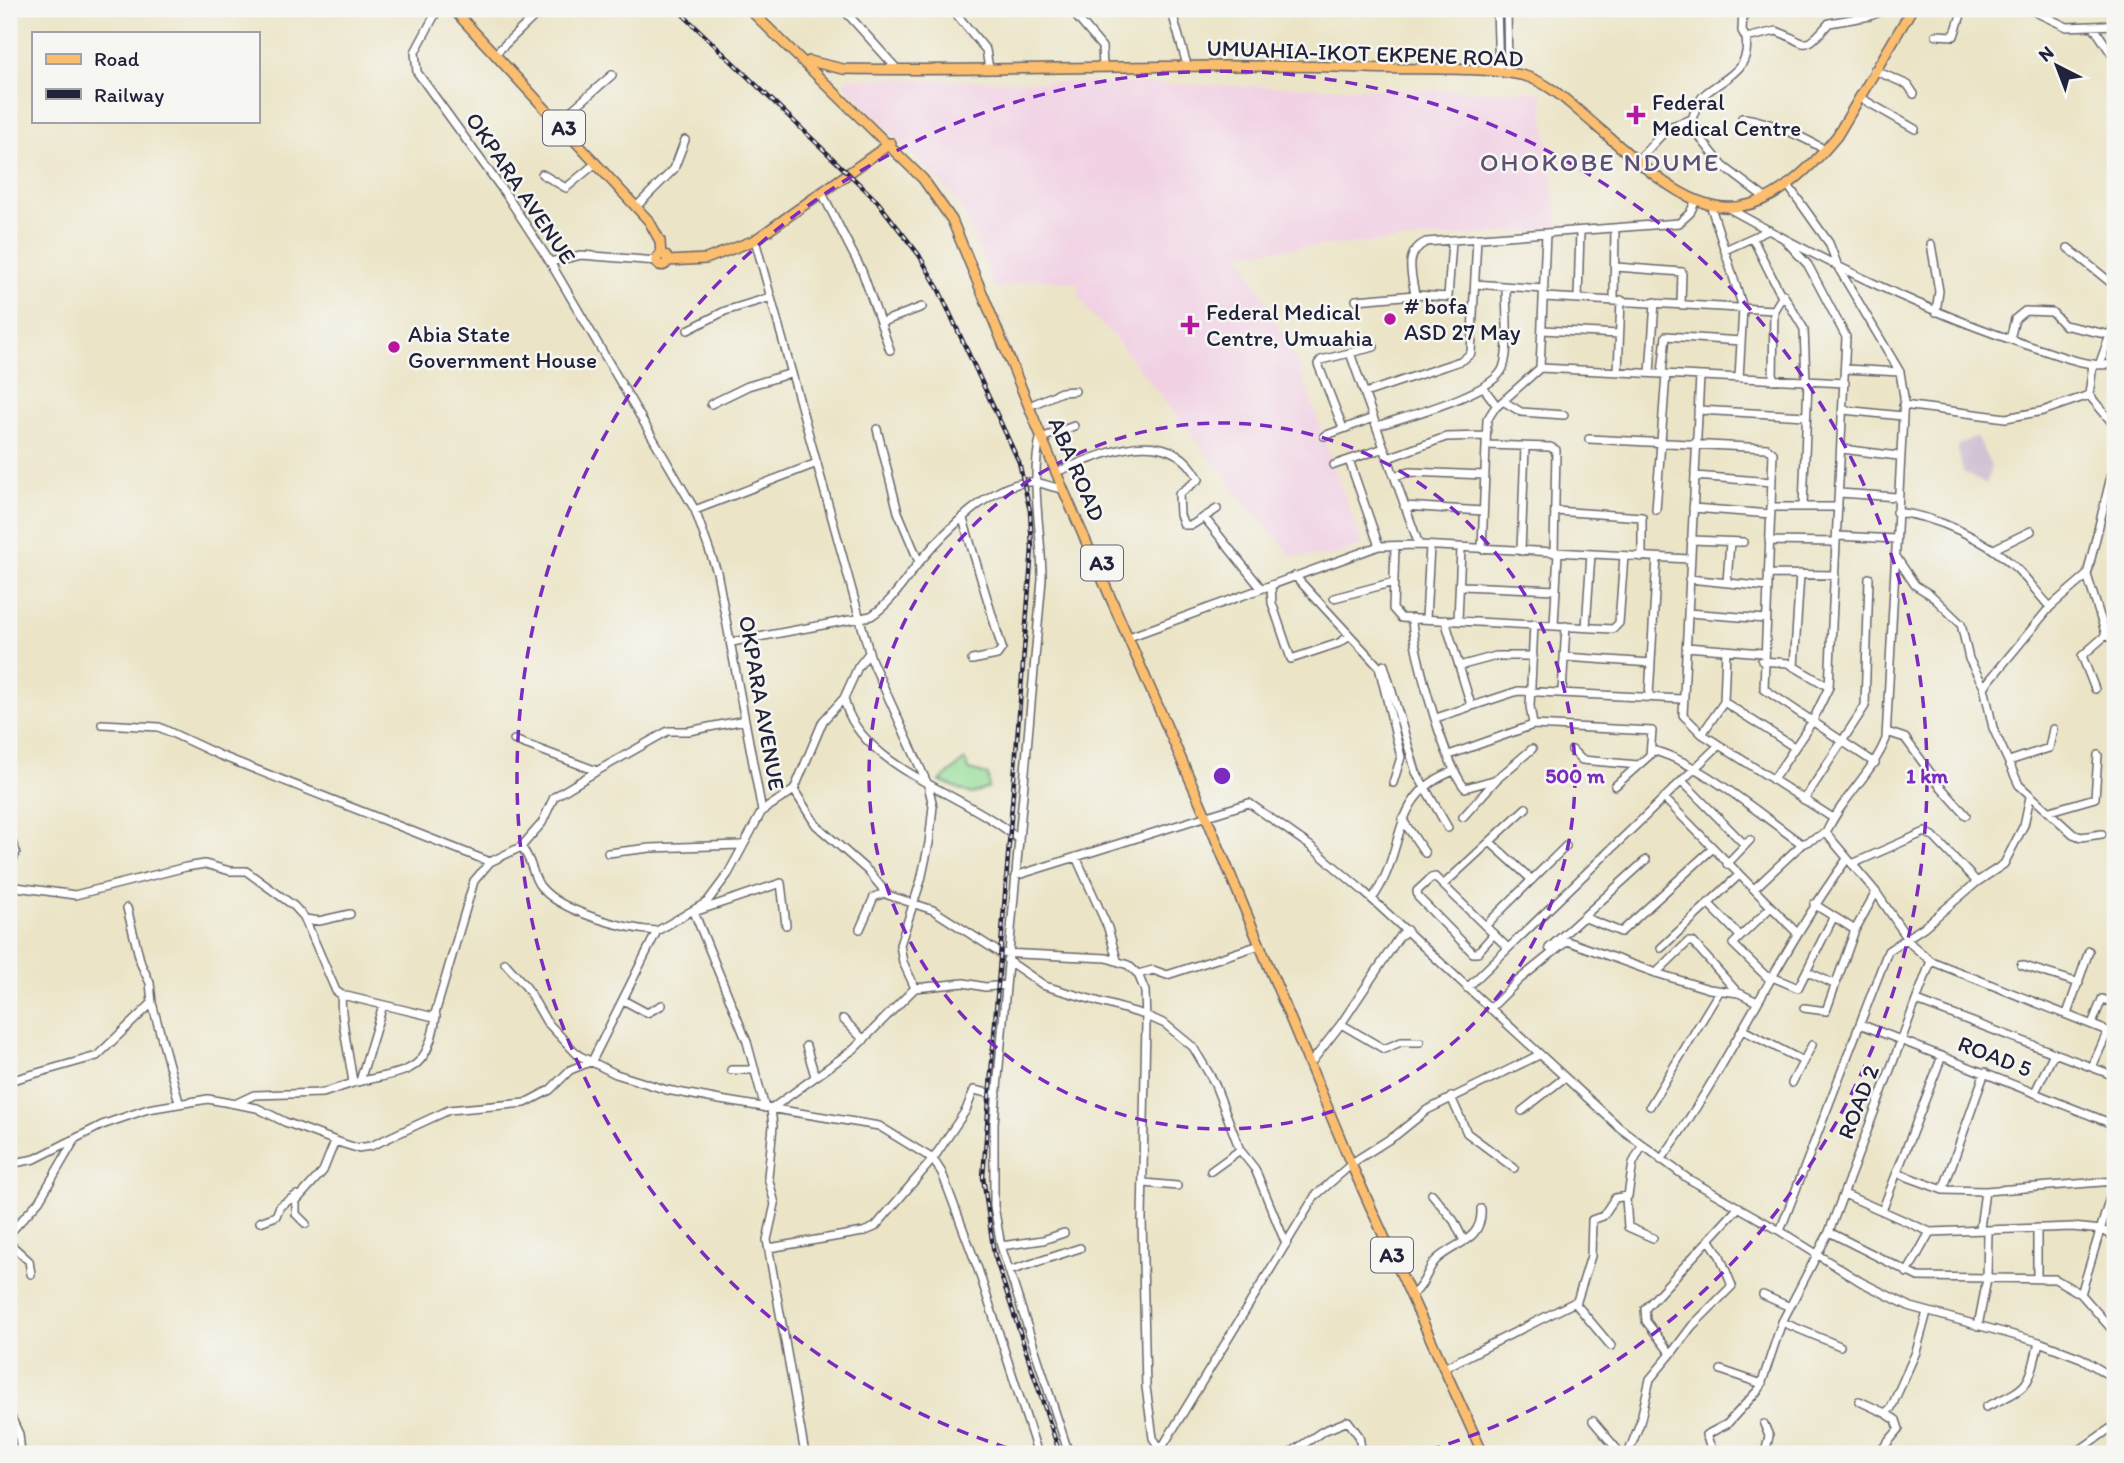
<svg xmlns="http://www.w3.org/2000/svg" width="2124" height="1463" font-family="Itim,sans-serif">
  <rect width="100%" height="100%" fill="#f6f6f2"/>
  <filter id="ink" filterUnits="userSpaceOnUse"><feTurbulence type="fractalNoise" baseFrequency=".0143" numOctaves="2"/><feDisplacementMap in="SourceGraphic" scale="14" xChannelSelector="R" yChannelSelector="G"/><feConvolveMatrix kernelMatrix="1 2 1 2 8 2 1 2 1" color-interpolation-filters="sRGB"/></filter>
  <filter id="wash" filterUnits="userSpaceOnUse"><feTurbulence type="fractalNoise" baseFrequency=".00686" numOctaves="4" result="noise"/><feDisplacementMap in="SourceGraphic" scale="28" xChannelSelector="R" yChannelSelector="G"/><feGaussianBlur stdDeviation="1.57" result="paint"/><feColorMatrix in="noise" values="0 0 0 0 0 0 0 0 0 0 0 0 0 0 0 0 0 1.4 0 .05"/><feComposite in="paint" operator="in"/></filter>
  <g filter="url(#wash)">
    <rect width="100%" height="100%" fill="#ebe4c6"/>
    <path fill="#f1d0e4" d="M846 78 1541 92 1559 229 1240 252 1298 365 1362 545 1334 556H1292L1254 513 1114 337 1090 313 1080 297 1078 283 1037 279 995 289 965 216 953 196 845 85Z"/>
    <path fill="#cebed1" d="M1976 436 1991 466 1986 485 1963 472 1957 446Z"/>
    <path fill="#96dd98" stroke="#5c806a" stroke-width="2" d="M965 760 969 770 988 775 989 788 971 794 940 781Z"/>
  </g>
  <g filter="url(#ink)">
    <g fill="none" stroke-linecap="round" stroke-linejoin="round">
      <defs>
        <path id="minor" d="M843 9 898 70
          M952 9 986 50 989 69
          M1070 9 1102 47 1103 67
          M1171 9 1187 65
          M1497 9 1499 73
          M1507 9 1508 74
          M1743 9 1742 31 1746 38 1776 31C1807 41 1801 56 1829 23L1870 16 1887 9
          M2029 9 2067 27 2115 25
          M2093 26 2115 59
          M1936 35 1954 36 1963 9
          M495 54 542 9
          M1874 70 1908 85 1914 94
          M1859 97 1915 129
          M1742 118C1764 119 1806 138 1825 150
          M1692 119 1702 140 1723 166 1764 197
          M558 122 612 75
          M1637 161 1669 127 1692 119C1695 111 1698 100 1705 94 1725 77 1751 71 1746 38
          M542 174 566 188 596 163
          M1787 184 1829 243 1839 269 1900 372 1904 397 1886 739C1872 774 1841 799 1826 833L1876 892 1912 945 1931 961 2115 1034
          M822 193 862 271 890 350
          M636 207 674 169 685 140
          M1711 207 1743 308 1739 378
          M1728 208C1825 262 1925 312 2033 347 2059 355 2087 368 2115 364
          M1753 239 1782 297 1774 310 1773 380
          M755 240 871 659 928 785 933 806 929 843 921 880 900 945 903 962 915 988 854 1049 771 1109 773 1126 768 1177 775 1204 767 1240 805 1454
          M1931 244 1939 291 1936 312
          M2068 248 2115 286
          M1725 250 1769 230
          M550 262 581 255 657 261
          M1616 267 1682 272 1681 304
          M1475 284 1544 289
          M1783 294 1804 329 1806 381
          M1415 295C1412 275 1403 253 1426 242L1679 223 1690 213 1695 202
          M1544 297 1774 310
          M1578 298 1580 231
          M1356 300 1415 295 1448 297 1452 242
          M1614 300 1615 229
          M882 322 922 307
          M688 330 725 311 771 297
          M1542 330 1619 334
          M2010 339 2015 319 2025 311 2052 312 2064 325 2110 335
          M1350 353 1419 545
          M2093 364 2089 395 2115 426
          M2099 365 2115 322
          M1540 368 1845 383
          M1845 369 1900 372
          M1618 371 1621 300
          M1650 373 1655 302
          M1662 373 1666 336 1741 341
          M1700 376 1683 715 1702 734 1833 818
          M1483 387 1497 406
          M1365 393 1463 360 1471 353 1477 238
          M1503 401 1521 412 1564 415
          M711 404 748 386 792 373
          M1034 404 1061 392 1075 391
          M1903 405 2006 418 2043 411 2089 395
          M1698 410 1806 416
          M1844 410 1902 416
          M1377 426C1404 417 1493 394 1503 368 1510 349 1506 309 1506 287
          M1343 428 1318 364 1321 360 1374 347
          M877 429 898 512 919 562
          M1041 434C1029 482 1042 531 1042 579L994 1123V1206L1001 1246 1069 1454
          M1047 436 1074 426
          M1324 436 1373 418
          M1589 439 1767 448 1773 453 1764 689 1875 763
          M1487 445 1550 447 1556 450 1554 553
          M1842 449 1898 456
          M1388 458 1446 437 1486 436
          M1349 460 1379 546
          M1334 465 1384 448
          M1061 470C1107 453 1169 422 1199 479L1179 494 1180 515 1184 525H1192L1217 509
          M1394 476 1410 472 1485 475
          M1695 476 1772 482
          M1839 493 1897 497
          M1404 506 1483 511
          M1803 506 1808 381
          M1771 507H1838
          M1693 508 1771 514
          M695 510 817 463
          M1656 510 1666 374
          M1555 511 1642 517V557
          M1896 512C1936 516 1985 539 2014 566 2027 578 2038 594 2050 607
          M1204 517 1261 588
          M963 519 1002 648 997 655 972 660
          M1837 536 1896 539
          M1691 540 1743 542
          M1769 541 1836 542
          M1395 546 1393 609 1401 618 1613 629 1619 623 1624 556
          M1482 549 1487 420 1494 409 1540 368 1546 234
          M1994 549 2031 531
          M1521 551 1525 447
          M1895 555 1915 585 1931 595 1961 624 1969 659 1984 687 1993 728 2019 785 2073 834 2081 837 2102 834
          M1768 574 1835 575
          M1295 576 1379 667 1401 757 1393 783
          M1689 579 1768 587
          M1727 582 1730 542
          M1271 585 1272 603 1291 659 1339 643 1350 636
          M1462 586 1556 590
          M1334 598 1394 582
          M1688 613 1766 619
          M1412 618C1412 649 1445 765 1465 788L1497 779 1532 749
          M1426 618 1430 546
          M1445 620 1471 705
          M1458 620 1461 549
          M1554 625 1558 553
          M1586 627 1591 554
          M2106 635 2087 575 2115 460
          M2106 635 2115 641
          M1129 637 1379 546 1419 545 1689 559
          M732 642 871 616C894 601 904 580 921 560 944 533 994 481 1032 482 1042 482 1052 488 1063 489
          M1686 647 1763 653
          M1565 657 1651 663
          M1762 661 1788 663 1829 687
          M1384 665 1416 772 1448 828
          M1459 666 1496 656H1533
          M1794 667 1800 574
          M2112 668 2115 663
          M1984 687 2050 607 2087 575
          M2095 689 2082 656 2106 635
          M1562 692 1566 626
          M1649 696 1657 558
          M844 698C857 768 971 795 1019 840
          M1724 702 1794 747
          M1436 718 1518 691 1682 699
          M102 724 159 727 219 755 490 862 521 847 542 823 554 797 597 771
          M1533 725 1530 706 1534 624
          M1887 732 1905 738 1940 786 1966 815
          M1702 734 1724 702 1726 650
          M514 740 597 771 668 731H689L745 720
          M1572 750 1582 760 1638 765
          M1651 750C1697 760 1762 816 1802 844
          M1449 755 1533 725 1652 731 1650 755 1615 786
          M2009 761 2049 748 2053 729
          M1773 780 1812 722 1829 687 1846 337 1808 265 1785 240
          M1682 781 1745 845
          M794 790 816 825 868 871 888 895 933 910 1000 953 1107 958 1128 965 1138 974 1153 970 1167 975 1260 945
          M1664 798 1797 933
          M1804 800 1865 706 1869 578
          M762 811 794 790 823 721 844 698 858 667 869 653
          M2050 811 2095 798 2098 755
          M1463 817 1497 779
          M1402 819 1425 853
          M9 835 16 852 9 869
          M1490 842 1532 880
          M521 847C533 860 531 874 540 886 560 912 625 929 657 931
          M608 853 650 848 741 845
          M1076 857 1108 928 1117 960
          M1727 864 1750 840
          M1852 864 1925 832 1933 836 1977 882
          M1015 876 1249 803 1309 845 1362 890 1620 1128 1687 1178 1780 1231 1861 1282 1911 1307 2039 1342 2081 1358 2115 1379
          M1443 885 1526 808
          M9 886 75 895 186 867 205 864 230 871H246L294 906 304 917 336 991 342 995 434 1017 474 881 490 862
          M1754 889 1802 844 1826 833
          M1372 899C1407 852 1388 795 1454 771
          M1708 903 1740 936
          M1814 904 1855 930
          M127 908 141 964 150 983 152 1003 179 1102
          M1583 917 1621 932 1712 849
          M305 919 319 921 350 914
          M1485 926 1566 846
          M860 929 874 897 885 893
          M1494 934 1477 953H1473L1418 897 1417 891 1431 878 1435 877 1443 885 1508 948
          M1549 948 1646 860
          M1661 948 1739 875
          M1007 960 1045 986 1145 1015 1165 1024 1193 1047 1214 1082 1240 1150 1255 1169 1286 1244
          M505 963 527 988 546 1021 578 1055 616 1074 667 1090 720 1100 879 1126 933 1159 942 1173 978 1269 1038 1454
          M2021 965 2079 983
          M1808 972 1834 984
          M1656 973 1688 942H1693L1738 993
          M1138 974 1145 991 1146 1023 1142 1219 1146 1387 1153 1438 1161 1450
          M1770 976 1798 988 1833 918
          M1769 979 1733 944 1771 907
          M915 988 964 983 985 987 1006 985
          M1467 988 1719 745
          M623 1000 647 1013 662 1005
          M1917 1001 2115 1076
          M1804 1008 1826 1011 1855 930 1876 892
          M1490 1009 1520 979 1567 941 1656 973 1709 989 1739 993 1757 1002
          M2067 1014 2089 951
          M843 1019 864 1040
          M1341 1024 1384 1049 1401 1042H1420
          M1860 1024 2115 1125
          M2092 1024 2102 999 2115 1003
          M1743 1030 1803 1061
          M806 1046 815 1076
          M1310 1064 1341 1024 1399 937 1407 930
          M2092 1067 2108 1031
          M731 1070H755
          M9 1081 97 1056 152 1003
          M360 1081 383 1005
          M353 1083C406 1070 427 1077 436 1016
          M1792 1083 1812 1045
          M2035 1092 2054 1053
          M1451 1097 1467 1133 1514 1168
          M237 1103 254 1095 323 1093 353 1083C351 1065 338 1006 342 995
          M1650 1106 1719 992
          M765 1108 747 1042 694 912 781 883 786 925
          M1522 1111 1564 1078
          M1661 1160C1730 1064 1777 955 1847 859
          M9 1164 35 1159 102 1125 148 1109 208 1099 257 1108 285 1122 344 1144 357 1148 371 1146 449 1110 525 1103 550 1090 570 1070 592 1061 657 931 707 902 728 874 762 811 717 572 695 510 550 262 507 196 417 72 415 52 438 9
          M1211 1171 1240 1150
          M1897 1173 1943 1190 1985 1191 2115 1181
          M1144 1183 1177 1186
          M1943 1190 1985 1072
          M1432 1194 1454 1221 1464 1241
          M1844 1194 1930 1232 2072 1227 2102 1230 2115 1237
          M1626 1198 1628 1227 1653 1238
          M1882 1211 1942 1056
          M260 1222 276 1216 280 1206 297 1195
          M306 1224 296 1214V1201L323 1171 335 1141
          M1980 1228 1985 1191
          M1780 1231 1888 951 1924 927 1977 882 2004 864 2024 825 2030 797
          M1829 1232 1918 1277 2055 1279 2081 1294 2115 1333
          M9 1234 39 1201 74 1141
          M9 1243 29 1261 31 1274
          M1001 1246 1043 1240 1064 1233
          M769 1248 863 1232 875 1227 933 1159 966 1110 974 1090 997 1095
          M1009 1271 1080 1248
          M1907 1273 1930 1232
          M2037 1278V1228
          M1415 1292C1426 1283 1427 1269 1436 1260 1455 1242 1483 1241 1481 1209
          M2081 1294 2115 1181
          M1763 1295 1790 1307
          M1575 1303 1611 1346
          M1782 1322 1840 1346
          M1978 1326 1987 1279 1988 1231
          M1671 1354 1692 1326 1732 1286 1720 1256 1709 1239
          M1448 1366 1577 1301 1591 1256 1592 1220 1603 1216 1615 1198 1628 1196 1633 1163 1642 1146
          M1721 1370 1762 1384
          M1859 1401 1885 1413 1891 1408 1916 1352 1927 1312
          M1986 1407C2030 1386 2028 1389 2039 1342
          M9 1413 19 1434 21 1454
          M1593 1421 1621 1454
          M1764 1424 1769 1436 1765 1454
          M1158 1454 1315 1196 1355 1161 1396 1135 1427 1110 1539 1055
          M1289 1454 1323 1431 1348 1421 1359 1436 1362 1454
          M1628 1454 1640 1423 1650 1379 1671 1354 1646 1321 1645 1309 1739 1207
          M1714 1454 1706 1435 1727 1424 1760 1388 1782 1322 1829 1232 1931 961
          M1878 1454 1899 1429 1896 1420 1885 1413
          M2074 1454 2115 1425"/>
        <path id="major" d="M453 9 649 221 660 241 661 255
          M749 9 923 179 952 220 1063 489 1206 816 1351 1164 1483 1454
          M809 61 843 69C1017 72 1192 62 1366 68 1414 70 1475 66 1521 75 1547 81 1567 101 1587 118 1683 201 1735 260 1837 136L1912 9
          M656.5 260a5.5 5.5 0 1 1 11 0a5.5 5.5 0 1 1-11 0Z
          M667 261 706 259 755 240 891 143"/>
      </defs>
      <use href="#minor" stroke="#68666c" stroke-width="10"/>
      <use href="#major" stroke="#68666c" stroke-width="12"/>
      <use href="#minor" stroke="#fff" stroke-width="7"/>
      <use href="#major" stroke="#fbbd6e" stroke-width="9"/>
      <defs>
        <path id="rail" d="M677 9 877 201 919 255 938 288 1019 462 1030 511 1032 548 983 1177 994 1254 1060 1454"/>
      </defs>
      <use href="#rail" stroke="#22223b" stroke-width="4.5"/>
      <use href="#rail" stroke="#f6f6f2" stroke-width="2" stroke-dasharray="5" stroke-linecap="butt"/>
    </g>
  </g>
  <g fill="none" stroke="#7b2cbf" stroke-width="3.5" stroke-dasharray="12 9">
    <circle cx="1222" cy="776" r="353"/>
    <path d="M1028 1454A705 705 0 1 1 1416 1454"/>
  </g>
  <g fill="#b5179e" stroke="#f6f6f2" stroke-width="2.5">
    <path d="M1632.5 104.5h7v7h7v7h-7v7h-7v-7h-7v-7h7z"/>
    <circle cx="1390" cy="319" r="7"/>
    <path d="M1186.5 314.5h7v7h7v7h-7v7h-7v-7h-7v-7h7z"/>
    <circle cx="394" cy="347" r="7"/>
  </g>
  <g text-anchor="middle" stroke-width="5" stroke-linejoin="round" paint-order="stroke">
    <g fill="#f6f6f2" stroke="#626272" stroke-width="2">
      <rect x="543" y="110.5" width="42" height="35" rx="5"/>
      <rect x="1081" y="545.5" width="42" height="35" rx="5"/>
      <rect x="1371" y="1237.5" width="42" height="35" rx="5"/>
    </g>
    <g font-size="21" font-weight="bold" fill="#22223b">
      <text x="564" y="135">A3</text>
      <text x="1102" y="570">A3</text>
      <text x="1392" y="1262">A3</text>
    </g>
    <g font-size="23" fill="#22223b" stroke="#f6f6f2">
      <text transform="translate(1365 53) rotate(2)" y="8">UMUAHIA-IKOT EKPENE ROAD</text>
      <text transform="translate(521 188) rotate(56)" y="8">OKPARA AVENUE</text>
      <text transform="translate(1077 469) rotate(67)" y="8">ABA ROAD</text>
      <text transform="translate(762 703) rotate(80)" y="8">OKPARA AVENUE</text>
      <text transform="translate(1995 1056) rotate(21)" y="8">ROAD 5</text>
      <text transform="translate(1858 1102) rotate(-69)" y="8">ROAD 2</text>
    </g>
    <g font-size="23" fill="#22223b" stroke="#f6f6f2" text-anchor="start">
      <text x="1652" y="110">Federal<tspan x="1652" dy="26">Medical Centre</tspan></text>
      <text x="1404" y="314"># bofa<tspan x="1404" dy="26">ASD 27 May</tspan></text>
      <text x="1206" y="320">Federal Medical<tspan x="1206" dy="26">Centre, Umuahia</tspan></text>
      <text x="408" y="342">Abia State<tspan x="408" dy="26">Government House</tspan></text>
    </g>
    <g font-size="26" letter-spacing="2" fill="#5e4f74" stroke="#f6f6f2">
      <text x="1600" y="171">OHOKOBE NDUME</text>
    </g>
  </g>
  <circle cx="1222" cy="776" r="10" fill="#7b2cbf" stroke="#f6f6f2" stroke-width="3.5"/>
  <g font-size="21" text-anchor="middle" font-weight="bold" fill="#7b2cbf" stroke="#f6f6f2" stroke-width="5" stroke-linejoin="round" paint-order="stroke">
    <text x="1575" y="783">500 m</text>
    <text x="1927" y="783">1 km</text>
  </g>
  <rect width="2124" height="1463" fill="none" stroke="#f6f6f2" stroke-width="35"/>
  <rect x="32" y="32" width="228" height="91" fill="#f6f6f2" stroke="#a1a1a9" stroke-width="2"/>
  <rect x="46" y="54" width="35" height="10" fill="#fbbd6e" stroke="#a1a1a9" stroke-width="2"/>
  <text x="94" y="66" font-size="21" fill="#22223b">Road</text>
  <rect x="46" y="89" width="35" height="10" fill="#22223b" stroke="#a1a1a9" stroke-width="2"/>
  <text x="94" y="102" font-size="21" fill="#22223b">Railway</text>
  <g transform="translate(2057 66) rotate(318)" stroke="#f6f6f2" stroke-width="5" paint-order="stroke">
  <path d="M0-5L12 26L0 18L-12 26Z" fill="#22223b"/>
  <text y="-10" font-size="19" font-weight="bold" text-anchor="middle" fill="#22223b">N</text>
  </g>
</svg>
